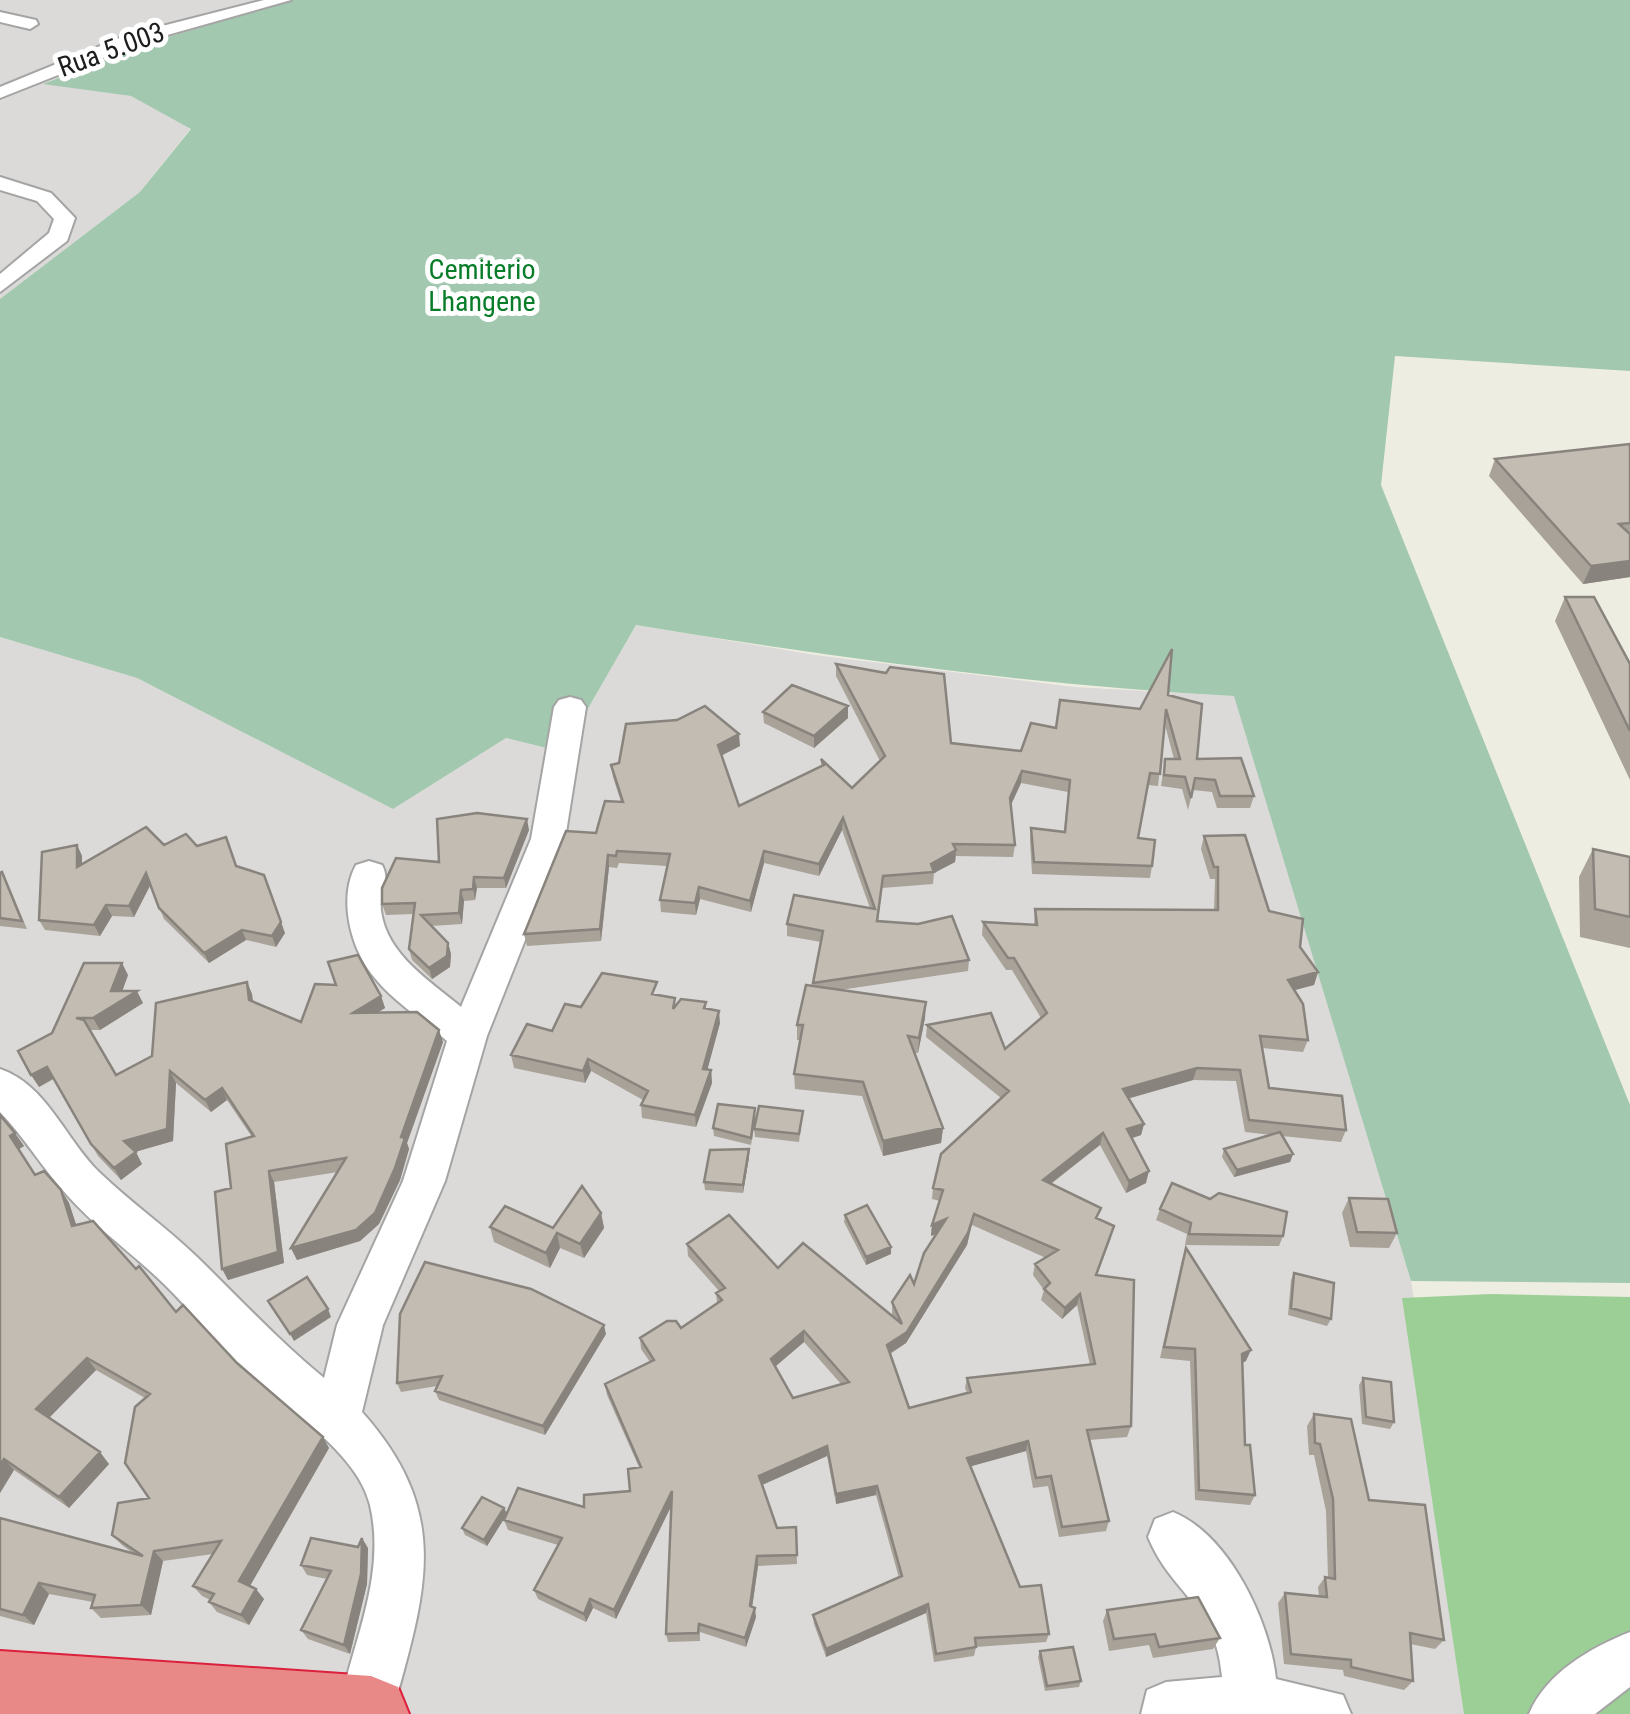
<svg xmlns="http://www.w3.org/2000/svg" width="1630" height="1714" font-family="'Roboto Condensed',sans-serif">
  <rect width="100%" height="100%" fill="#eeede2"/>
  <path fill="#dbdad9" d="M0 0H292L145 44 45 83 131 96 191 128 140 192 0 299Z
    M636 625 815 655 1075 687 1235 696 1411 1281 1481 1714H0V637L137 678 393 809 506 738 563 752Z"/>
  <path fill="#9bcf95" d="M1491 1294 1630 1297V1714H1464L1402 1298Z"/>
  <path fill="#a2c8af" d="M292 0H1630V371L1395 356 1381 485 1630 1105V1283L1411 1281 1234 696C1033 685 835 658 636 625L563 752 506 738 393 809 137 678 0 637V299L140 192 191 129 131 96 43 84 145 44Z"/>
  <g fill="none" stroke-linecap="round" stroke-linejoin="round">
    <defs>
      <path id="minor" d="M264 0H291L139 43 0 98V87L127 35Z
        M0 12 36 20 38 24 30 29 0 22Z
        M0 177 51 193 75 218 67 241 0 292V274L49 233 54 219 37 201 0 190Z
        M570 697 581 700 586 707 565 839 487 1036 445 1181 383 1325 362 1412C454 1515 425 1593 392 1714H338C351 1645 387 1577 370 1505 357 1451 284 1408 246 1372 217 1344 192 1311 163 1283 132 1253 95 1227 67 1195 43 1169 25 1138 0 1112V1069C46 1084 66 1140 99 1172 130 1202 166 1227 197 1257 239 1298 278 1340 324 1378L337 1325 403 1181 447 1041C424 1021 393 1001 374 977 350 948 338 898 356 865L369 861 382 865C391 881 379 894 381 911 387 955 430 981 461 1007L531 839 554 707 559 700Z
        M1173 1512C1229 1535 1270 1621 1276 1679L1343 1695 1351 1714H1141L1147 1690 1166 1682 1222 1677C1216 1604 1172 1595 1148 1537L1155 1519Z
        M1630 1632V1687L1595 1714H1529C1546 1673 1590 1648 1630 1632Z"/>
      <path id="highway" d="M0 1651 371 1676 398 1687 409 1714H0Z"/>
    </defs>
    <use href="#minor" stroke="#a4a4a4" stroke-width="4"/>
    <use href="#highway" stroke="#dc1f3a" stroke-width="4"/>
    <use href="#minor" fill="#fff" fill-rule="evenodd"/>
    <use href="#highway" fill="#e88887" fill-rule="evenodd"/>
  </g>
  <path fill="#a8a299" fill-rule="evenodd" d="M1630 444V577L1583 584 1489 476 1495 459Z
    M1565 597 1630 664V780L1555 621Z
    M836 664 951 743 1021 751 1056 728 1140 709 1168 695 1197 759 1254 796 1250 808H1217L1212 792 1193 790 1188 810 1182 789 1161 786 1165 759H1174L1165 725 1158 786 1148 785 1138 838 1152 866 1150 878 1032 874 1030 840 1031 828 1064 832 1068 792 1021 783 1011 805 1015 845 1013 857 956 856 955 862 934 873 933 884 882 888 878 921 969 960 968 971 840 990 925 1018 918 1053H914L943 1128 941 1143 883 1156 862 1096 795 1089 794 1074 800 1040H797V1025L813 986 821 942 787 936V924L870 908 842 830 819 876 764 863 751 912 700 899 696 915 661 912 660 900 667 866 619 863 617 868 609 867 601 941 527 946 524 934 596 833 621 802 613 777 611 765 740 746 721 756 739 806 821 766V759L852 788 880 761 836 676Z
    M763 712 848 718 814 748 764 723Z
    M529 830 506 888H477L475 900 464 901 462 924 431 926 448 943 451 954 450 967 432 979 412 960 409 949 413 914 386 915 382 904Z
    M1204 836 1300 947 1318 972 1314 985 1294 990 1308 1040 1303 1052 1263 1048 1269 1088 1346 1130 1341 1142 1282 1136 1293 1154 1290 1162 1234 1177 1222 1157 1224 1149 1272 1135 1245 1132 1236 1081 1193 1080 1129 1098 1144 1124 1141 1135 1132 1138 1146 1183 1126 1193 1100 1145 1051 1184 1098 1219 1111 1238 1097 1275 1131 1426 1127 1437 1089 1440 1109 1521 1106 1531 1059 1537 1048 1486 1033 1488 1026 1451 970 1466 1020 1587 1049 1634 1046 1642 976 1647 974 1656 934 1662 926 1613 826 1657 814 1624 813 1615 899 1578 876 1495 836 1504 827 1456 762 1485 777 1528 796 1527 797 1564 758 1566 752 1607 756 1617 746 1647 700 1632V1641L668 1642 666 1634 672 1505 616 1619 593 1608 586 1622 538 1599 534 1590 558 1545 508 1530 504 1520 584 1507 630 1491 639 1467 607 1395 605 1384 650 1362 641 1349 640 1338 681 1328 717 1303 716 1293 719 1291 688 1256 687 1244 778 1268 892 1316V1302L914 1284 936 1234 931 1236 932 1225 940 1201 932 1199 933 1188 1001 1098 926 1037 927 1025 1005 1049 1041 1018 1012 970H1006L982 935 983 922 1034 925 1035 909 1214 910 1215 879H1210L1201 849ZM972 1225 1046 1258 1035 1264 1033 1275 1044 1290 1041 1300 1062 1319 1077 1305 1090 1365 967 1378 965 1388 967 1393 909 1408 890 1354 906 1343 967 1245ZM804 1342 841 1384 793 1398 775 1367Z
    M77 845 82 856V864L164 845 197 846 237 866 285 933 276 947 246 940 209 963 164 919 150 885 134 917 112 916 100 936 45 930 39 920Z
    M1593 849 1630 857V948L1580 937 1579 877Z
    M2 872 6 880 27 929 0 926V873Z
    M128 975 122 991 143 1003 100 1030H90L116 1075 152 1056 247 982 252 994 253 1002 301 1022 381 996 385 1008 377 1013 443 1042 407 1143 409 1149 400 1180 379 1224 360 1241 297 1260 291 1248 338 1172 274 1182 284 1263 228 1280 231 1188 252 1137 227 1100 211 1112 176 1083 173 1141 135 1152 142 1164 121 1180 98 1156 54 1079 39 1087 52 1033Z
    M658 995 676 1005 706 1002V1009L720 1023 707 1070H711L712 1083 696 1127 642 1118 641 1105 643 1100 591 1071 585 1083 514 1068 511 1055 552 1031 581 1007Z
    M803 1111 799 1142 755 1137 754 1129Z
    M0 1115 24 1146 19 1149 35 1175 61 1190 69 1203 76 1225 136 1269 176 1312 237 1363 329 1448 250 1586 264 1599 249 1625 217 1612 209 1602 210 1600 202 1596 193 1586 213 1554 163 1561 151 1615 101 1618 91 1608 93 1602 49 1594 34 1625 0 1616V1518L134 1554 122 1545 112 1535 149 1498 145 1398 96 1370 49 1418 109 1464 69 1508 14 1470 0 1493Z
    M756 1116 751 1145 714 1136 713 1128Z
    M749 1149V1157L743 1193 705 1190 704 1182Z
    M1349 1198 1397 1233 1389 1248 1350 1247 1342 1213Z
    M1210 1199 1283 1236 1279 1246 1185 1245 1187 1234 1156 1220 1160 1209Z
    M601 1213 604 1228 584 1258 560 1248 550 1268 494 1242 490 1227 553 1228Z
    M845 1215 891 1247V1254L866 1265 844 1222Z
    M1186 1248 1246 1361 1242 1363 1245 1445 1255 1495 1250 1505 1195 1500 1190 1361 1160 1358 1182 1260Z
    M1294 1273 1331 1319 1327 1326 1288 1315 1291 1280Z
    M606 1334 545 1435 439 1400 435 1391 437 1386 401 1392 397 1383Z
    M1363 1378 1394 1422 1390 1429 1362 1424 1359 1385Z
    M1314 1414 1369 1500 1444 1640 1435 1649 1410 1644 1413 1681 1404 1690 1344 1676 1343 1670 1284 1664 1278 1603 1285 1593 1319 1596 1318 1587 1325 1577H1328L1326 1511 1314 1455H1309L1307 1426Z
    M504 1508 507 1514 487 1546 465 1535 462 1528Z
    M368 1548 367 1584 350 1654 308 1639 301 1630 327 1579 307 1575 301 1565Z
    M1107 1610 1220 1638 1213 1649 1153 1658 1149 1645 1109 1651 1103 1621Z
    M1040 1651 1081 1681 1079 1687 1045 1691 1038 1657Z"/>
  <path fill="#88847d" d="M1630 561V577L1583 584 1591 566Z
    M848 706V718L814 748V736Z
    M739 734 740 746 718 757V745Z
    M1022 771 1021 783 1009 809 1010 798Z
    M843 818 842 830 819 876V864Z
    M527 819 529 830 506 888 504 878Z
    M77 845 82 856V877L77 867Z
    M956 850 955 862 934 873 931 864Z
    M764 851V863L751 912 750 901Z
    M608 855 609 867 601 941 600 929Z
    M146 873 151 884 134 917 129 906Z
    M264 875 285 933 276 947 272 936Z
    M474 877 477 888 475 900 473 889Z
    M699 887 700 899 696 915 695 903Z
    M461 890 464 901 462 924 459 913Z
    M106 905 112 916 100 936 94 925Z
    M242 930 246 940 209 963 204 953Z
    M448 943 451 954 450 967 432 979 429 968Z
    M122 963 128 975 118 1003 111 991Z
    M1318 972 1314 985 1284 993 1288 980Z
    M247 982 252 994 254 1012 249 1000Z
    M137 991 143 1003 100 1030 93 1018Z
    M381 996 385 1008 357 1025 353 1013Z
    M926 1002 925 1018 918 1053 919 1038Z
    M719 1011 720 1023 704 1082 703 1069Z
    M439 1030 443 1042 407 1143 409 1149 400 1180 379 1224 360 1241 297 1260 291 1248 401 1137Z
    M588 1059 591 1071 585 1083 583 1071Z
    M47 1067 54 1078 39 1087 31 1075Z
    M1197 1068 1193 1080 1120 1101 1123 1089Z
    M711 1070 712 1083 696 1127 695 1115Z
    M170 1071 176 1083 173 1141 131 1153 124 1141Z
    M222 1088 227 1100 211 1112 205 1100Z
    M1144 1124 1141 1135 1124 1141 1127 1129Z
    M943 1128 941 1143 883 1156V1141Z
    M15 1133 24 1146 19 1149 10 1136Z
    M1103 1133 1100 1145 1041 1191 1043 1180Z
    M749 1149V1157L743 1193V1185Z
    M136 1152 142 1164 121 1180 114 1168Z
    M1293 1154 1290 1162 1234 1177 1237 1170Z
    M269 1171 274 1182 284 1263 228 1280 222 1269Z
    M1149 1171 1146 1183 1126 1193 1129 1181Z
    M61 1190 69 1203 81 1239 72 1226Z
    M601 1213 604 1228 584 1258 580 1244Z
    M974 1214 967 1245 906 1343 886 1356 887 1345Z
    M946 1219 944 1231 931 1236 932 1225Z
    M557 1233 560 1248 550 1268 546 1253Z
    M891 1247V1254L866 1265V1257Z
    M1080 1294 1077 1305 1062 1319 1065 1308Z
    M328 1309 331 1317 294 1341 290 1334Z
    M604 1325 606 1334 545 1435 543 1426Z
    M804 1331V1342L771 1370V1359Z
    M1251 1350 1246 1361 1237 1365 1242 1354Z
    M87 1358 96 1370 46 1421 36 1409Z
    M323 1437 329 1448 247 1591 239 1581Z
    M1028 1441 1026 1451 965 1468 967 1458Z
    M827 1446V1456L760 1486 759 1476Z
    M100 1452 109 1464 69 1508 59 1497Z
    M4 1459 14 1470 0 1493V1465Z
    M877 1486 876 1495 836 1504V1494Z
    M672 1491 674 1500 616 1619 614 1610Z
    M504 1508 507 1514 487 1546 484 1540Z
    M362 1538 368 1548 367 1584 350 1654 344 1645Z
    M154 1551 163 1561 151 1615 141 1605Z
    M757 1556 758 1566 751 1615 750 1606Z
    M39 1583 49 1594 34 1625 23 1615Z
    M256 1589 264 1599 249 1625 241 1615Z
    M590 1599 593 1608 586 1622 584 1614Z
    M928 1604 926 1613 826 1657V1649Z
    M755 1608 756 1617 746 1647 745 1638Z"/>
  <path fill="#c3bcb2" stroke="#88847d" stroke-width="2.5" fill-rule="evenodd" d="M1630 444V523L1619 524 1630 534V561L1591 566 1495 459Z
    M1565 597H1594L1630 664V731Z
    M1172 649 1168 695 1202 704 1197 759 1241 758 1254 796H1220L1215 780 1195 778 1191 798 1185 777 1164 775 1165 759H1180L1166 709 1160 774 1150 773 1138 838 1155 840 1152 866 1034 862 1031 828 1065 832 1070 780 1022 771 1010 798 1015 845 953 844 956 850 931 864 934 872 883 876 877 921 918 924 952 916 969 960 813 983 823 931 787 924 794 895 875 909 843 818 819 864 764 851 750 901 699 887 695 903 660 900 670 854 617 851 616 856 608 855 600 929 524 934 566 831 596 833 605 801 623 802 611 765 619 763 626 724 677 720 705 706 739 734 718 745 739 806 824 765 821 759 852 788 885 756 836 664 886 673 890 667 944 674 951 743 1021 751 1031 723 1056 728 1060 700 1140 709Z
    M792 685 848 706 814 736 763 712Z
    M477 813 527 819 504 878 474 877 473 889 461 890 459 913 421 915 448 943 447 956 429 968 409 949 415 903 382 904V888L396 858 439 862 437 819Z
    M146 827 164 845 186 834 197 846 226 837 236 866 264 875 281 922 272 936 242 930 204 953 159 908 146 873 129 906 106 905 94 925 39 920 42 852 77 845V867Z
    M1245 835 1269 911 1303 919 1300 947 1318 972 1288 980 1303 1004 1308 1040 1260 1036 1269 1088 1342 1096 1346 1130 1249 1120 1240 1070 1197 1068 1123 1089 1144 1124 1127 1129 1149 1171 1129 1181 1103 1133 1043 1180 1101 1208 1096 1218 1114 1226 1096 1275 1134 1280 1131 1426 1087 1430 1109 1521 1062 1527 1051 1476 1036 1478 1028 1441 967 1458 1020 1587 1041 1585 1049 1634 975 1638 976 1647 936 1654 928 1604 826 1649 813 1615 902 1576 877 1486 836 1494 827 1446 759 1476 777 1528 796 1527 797 1555 757 1556 750 1606 755 1608 745 1638 699 1624 698 1633 666 1634 672 1491 614 1610 590 1599 584 1614 534 1590 562 1538 504 1520 518 1488 584 1507V1495L630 1491 628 1469 641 1467 605 1384 654 1360 640 1338 667 1321H676L681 1328 722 1300 716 1293 725 1288 687 1244 729 1215 778 1268 803 1243 902 1324 892 1302 910 1275 914 1284 924 1253 946 1219 932 1225 943 1190 933 1188 941 1154 1009 1091 927 1025 991 1013 1005 1049 1047 1013 1014 958H1008L983 922 1037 925 1035 909 1218 910V867H1214L1204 836ZM974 1214 1058 1250 1035 1264 1050 1283 1044 1289 1065 1308 1080 1294 1095 1364 967 1378 971 1392 909 1408 887 1345 907 1332 968 1233ZM804 1331 849 1382 793 1398 771 1359Z
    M1593 849 1630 857V917L1595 909Z
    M2 872 22 921 0 918V873Z
    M358 955 381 996 353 1013 417 1012 439 1030 401 1137 405 1138 395 1168 375 1213 356 1230 291 1248 346 1158 269 1171 278 1252 222 1269 215 1192 231 1188 226 1144 254 1136 222 1088 205 1100 170 1071 167 1129 124 1141 136 1152 114 1168 91 1144 47 1067 31 1075 18 1051 52 1033 84 963H122L111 991H137L93 1018H76L84 1020 116 1075 152 1056 156 1003 247 982 249 1000 301 1022 315 984 336 985 328 962Z
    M602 973 657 982 652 994 675 998 673 1009 681 999 706 1002 704 1008 719 1011 703 1069 711 1070 695 1115 641 1105 648 1091 588 1059 583 1071 511 1055 527 1024 552 1031 565 1004 581 1007Z
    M806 985 926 1002 919 1038 908 1036 943 1128 883 1141 863 1082 794 1074 803 1025H797Z
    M718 1104 755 1108 751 1138 713 1128Z
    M759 1106 803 1111 799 1134 754 1129Z
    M0 1115 15 1133 10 1136 35 1175 44 1171 61 1190 72 1226 93 1221 136 1269 139 1266 176 1312 183 1305 237 1363 323 1437 239 1581 256 1589 241 1615 209 1602 214 1594 193 1586 221 1541 154 1551 141 1605 91 1608 95 1595 39 1583 23 1615 0 1609V1518L143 1556 112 1535 118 1503 149 1498 125 1463 135 1407 150 1394 87 1358 36 1409 100 1452 59 1497 4 1459 0 1465Z
    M1280 1132 1293 1154 1237 1170 1224 1149Z
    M749 1149 743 1185 704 1182 710 1150Z
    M1172 1183 1210 1199 1219 1193 1287 1212 1283 1236 1189 1234 1191 1223 1160 1209Z
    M582 1186 601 1213 580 1244 557 1233 546 1253 490 1227 505 1206 553 1228Z
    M1349 1198 1388 1199 1397 1233 1357 1232Z
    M867 1205 891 1247 866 1257 845 1215Z
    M1186 1248 1251 1350 1242 1354 1245 1445H1250L1255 1495 1199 1490 1195 1349 1164 1347Z
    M425 1262 531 1289 604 1325 543 1426 435 1391 442 1376 397 1383 400 1314Z
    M1294 1273 1334 1283 1331 1319 1291 1308Z
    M307 1277 328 1309 290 1334 268 1301Z
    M1363 1378 1391 1382 1394 1422 1366 1417Z
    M1314 1414 1351 1419 1369 1500 1425 1505 1444 1640 1410 1633 1413 1681 1351 1667V1660L1291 1654 1285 1593 1327 1597 1325 1577 1335 1579 1333 1499 1320 1444 1315 1443Z
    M482 1497 504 1508 484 1540 462 1528Z
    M311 1538 358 1547 362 1538 361 1574 344 1645 301 1630 331 1571 301 1565Z
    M1198 1597 1220 1638 1159 1647 1155 1634 1114 1639 1107 1610Z
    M1073 1647 1081 1681 1047 1686 1040 1651Z"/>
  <g text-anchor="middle" stroke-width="10" stroke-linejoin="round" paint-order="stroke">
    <g font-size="28" fill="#1d1d1d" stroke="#fff">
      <text transform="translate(111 49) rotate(-20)" y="10">Rua 5.003</text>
    </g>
    <g font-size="28" fill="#087d29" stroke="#fff">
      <text x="482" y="279">Cemiterio<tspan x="482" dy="32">Lhangene</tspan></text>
    </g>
  </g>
</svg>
